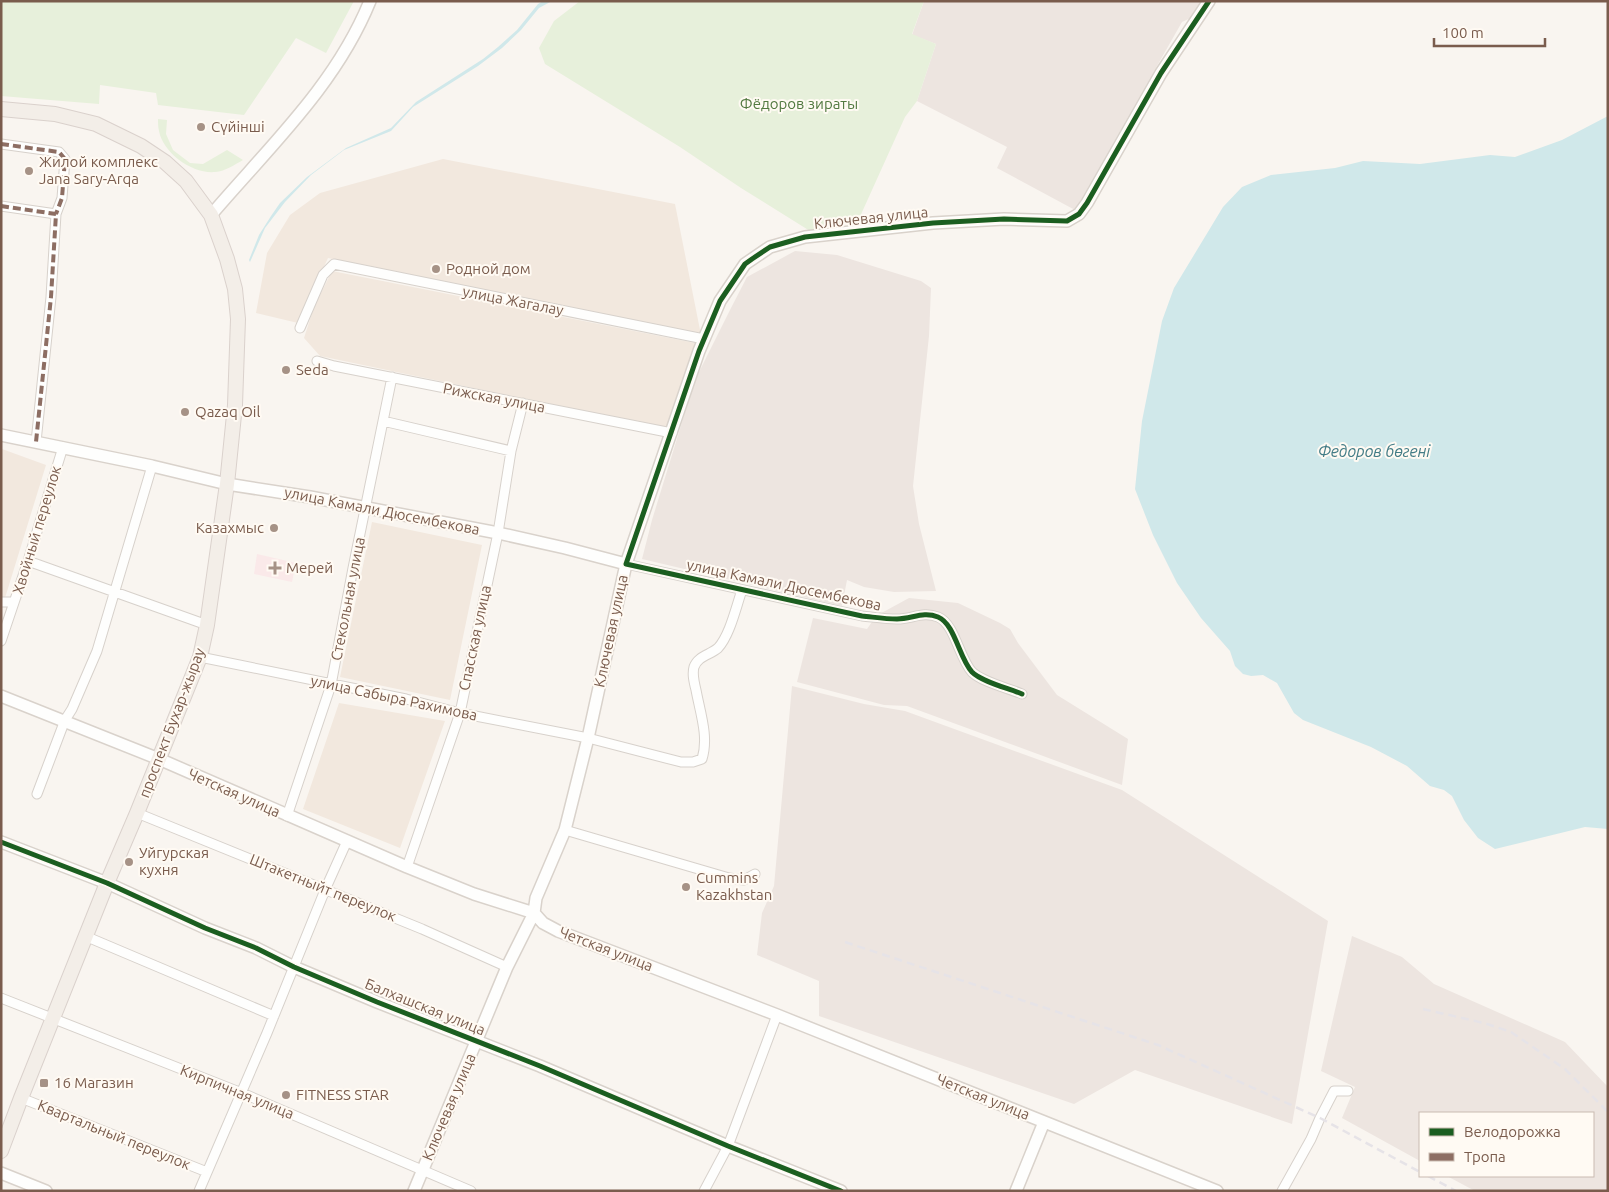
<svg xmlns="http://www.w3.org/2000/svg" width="1609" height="1192" font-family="Ubuntu,sans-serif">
  <rect width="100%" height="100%" fill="#f9f5f0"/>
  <path fill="#f2e8de" d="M443 159 675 204 701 335 328 258 298 323 256 313 267 253 290 215 320 193Z
    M332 271 695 343 669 429 320 356 304 338 314 307Z
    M2 449 46 465 5 598 1 597Z
    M372 522 482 545 450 700 340 677Z
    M339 703 445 721 400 848 303 809Z"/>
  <path fill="#ede5e0" d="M924 1H1201L1193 17 1182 22 1075 210 997 168 1007 147 917 101 936 44 912 35Z
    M795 251 837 255 921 281 931 288 929 336 913 486 919 524 936 591 894 592 864 587 847 580 842 606 642 559 652 520 695 380 731 308 747 277Z
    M909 598 958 603 1000 623 1010 629 1018 643 1057 695 1128 739 1122 785 907 706 884 705 797 682 813 618 867 629 876 616Z
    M792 686 864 704 905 711 1122 790 1328 921 1292 1124 1135 1070 1074 1104 819 1016V981L757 955 762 913 774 886Z
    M1352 936 1402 957 1434 984 1565 1042 1608 1087V1191H1475L1447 1176H1593V1113H1420V1161L1342 1118 1355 1087 1321 1071Z"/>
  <path fill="#fae9e9" d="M257 554 296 563 292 582 254 574Z"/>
  <path fill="#e7f0db" d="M1 1H354L326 53 296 38 244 115 158 105 156 93 100 85 99 104 1 96Z
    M580 1H924L912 34 936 44 917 101 905 117 858 221 810 231 741 188 680 147 545 64 539 48 554 21Z
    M158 119 167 120 166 134 173 150 190 163 203 164 227 150 243 160C234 165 226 171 215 172 192 174 163 153 159 131 158 127 158 123 158 119Z"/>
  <path fill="#d0e8ea" d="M543 1H552L539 8 521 30 502 48 478 66 413 107 391 131 344 150 311 175 285 202 265 228 250 262 249 260 259 235 271 216 280 203 307 177 346 148 391 128 416 102 483 59 498 47 517 30 538 4Z
    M1608 116V829L1585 827 1495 849 1478 838 1464 820 1452 796 1444 790 1430 786 1407 766 1371 747 1303 720 1294 713 1277 683 1263 675 1251 676 1243 674 1235 666 1230 651 1201 618 1177 583 1153 535 1135 489 1142 421 1162 321 1174 288 1223 207 1242 187 1271 175 1335 168 1363 161 1420 164 1490 155 1515 157 1562 140Z"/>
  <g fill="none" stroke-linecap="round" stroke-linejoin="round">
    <defs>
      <path id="street" d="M1 144 59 152 65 159 62 198 56 214
        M1 206 56 214 51 297 36 442
        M300 328 323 275 334 264 704 339
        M317 361 334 366 672 433
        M383 421 511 451
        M28 561 207 625
        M626 564 862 616C873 617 885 619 897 619 912 619 923 611 938 617 955 624 959 658 972 672 982 682 1008 688 1022 694
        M1 602H14
        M1 641 28 561 63 447
        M200 657 406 699 460 713 588 738 681 762H693L702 759C709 737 700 712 696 690 694 682 692 674 694 667 698 656 710 655 718 648 730 635 736 607 742 590
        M37 794 65 720 72 709 97 651 152 466
        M137 813 422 929 507 967
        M287 816 331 685 353 568 392 377
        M565 830 729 878 744 880 755 874
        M407 867 460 713 498 533 511 451 523 403
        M85 936 274 1016
        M1 998 242 1093 471 1191
        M21 1098 207 1172
        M199 1191 267 1033 325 890 347 841
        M704 1191 728 1146 777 1015
        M1282 1191 1311 1139 1320 1118 1334 1091H1348"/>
      <path id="secondary" d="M211 215C269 147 336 85 370 1
        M1 435 152 466 227 484 310 497 498 533 565 548 626 564
        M1 696 159 759 407 867 474 894 534 913 543 923 558 931 777 1015 1217 1191
        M1 842 107 883 205 928 256 948 294 967 377 1002 540 1066 728 1146 841 1191
        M1 1173 46 1191
        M414 1191 507 967 534 913 536 898 565 830 588 738 626 564 699 351 720 301 745 264 770 247 805 237 933 223 1004 219 1067 221 1079 214 1087 203 1161 73 1209 1
        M1016 1191 1044 1122"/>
      <path id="primary" d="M1 109 55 114 96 124 141 146 165 162 186 181 211 215 227 259 235 289 238 319 235 405 227 484 207 625 200 657 137 813 107 883 21 1098 1 1151"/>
    </defs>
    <use href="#street" stroke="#d7d1cb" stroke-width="11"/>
    <use href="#secondary" stroke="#d9d2cb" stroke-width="14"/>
    <use href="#primary" stroke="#dad1cc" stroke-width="16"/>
    <use href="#street" stroke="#fefefd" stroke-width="9"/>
    <use href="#secondary" stroke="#fefefd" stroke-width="11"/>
    <use href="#primary" stroke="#f3eee8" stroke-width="14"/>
    <path stroke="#e6e3e7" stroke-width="2.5" stroke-dasharray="8 5" stroke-linecap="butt" d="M845 942 1158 1045 1320 1118 1420 1172
      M1423 1009 1484 1023 1511 1032 1565 1069 1608 1112
      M1428 1176 1456 1191"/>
    <path stroke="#8d6e63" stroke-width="4" stroke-dasharray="8 4" stroke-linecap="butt" d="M1 144 59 152 65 159 62 198 56 214
      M1 206 56 214 51 297 36 442"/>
    <defs>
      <path id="cycleway" d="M1022 694C1008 688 982 682 972 672 959 658 955 624 938 617 923 611 912 619 897 619 885 619 873 617 862 616L626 564 699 351 720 301 745 264 752 259 770 247 805 237 933 223 1004 219 1067 221 1079 214 1087 203 1161 73 1209 1
        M1 842 107 883 205 928 256 948 294 967 377 1002 540 1066 728 1146 841 1191"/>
    </defs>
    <use href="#cycleway" stroke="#fffaf3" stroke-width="8"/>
    <use href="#cycleway" stroke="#1b5e20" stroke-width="5"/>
  </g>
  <g fill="#a69286" stroke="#fffaf3" stroke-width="2">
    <circle cx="201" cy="127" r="5"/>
    <circle cx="29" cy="171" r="5"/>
    <circle cx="436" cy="269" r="5"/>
    <circle cx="286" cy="370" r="5"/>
    <circle cx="185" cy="412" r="5"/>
    <circle cx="274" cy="528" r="5"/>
    <path d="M272.5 560.5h5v5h5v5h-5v5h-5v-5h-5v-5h5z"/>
    <circle cx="129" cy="862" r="5"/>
    <circle cx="686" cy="887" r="5"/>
    <rect x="39" y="1078" width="10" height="10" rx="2.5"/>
    <circle cx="286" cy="1095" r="5"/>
  </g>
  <g text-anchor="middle" stroke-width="4" stroke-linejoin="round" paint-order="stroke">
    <g font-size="15" fill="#537a41" stroke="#fffaf3">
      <text x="799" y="109">Фёдоров зираты</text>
    </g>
    <g font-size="15" fill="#7a5c4d" stroke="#fffaf3" text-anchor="start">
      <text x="211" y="132">Сүйінші</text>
      <text x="39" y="167">Жилой комплекс<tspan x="39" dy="17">Jana Sary-Arqa</tspan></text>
      <text x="446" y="274">Родной дом</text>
      <text x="296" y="375">Seda</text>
      <text x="195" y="417">Qazaq Oil</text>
      <text x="264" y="533" text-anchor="end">Казахмыс</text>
      <text x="286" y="573">Мерей</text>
      <text x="139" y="858">Уйгурская<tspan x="139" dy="17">кухня</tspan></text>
      <text x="696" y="883">Cummins<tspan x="696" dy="17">Kazakhstan</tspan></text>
      <text x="54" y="1088">16 Магазин</text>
      <text x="296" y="1100">FITNESS STAR</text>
    </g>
    <g font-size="15" fill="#7a5c4d" stroke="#fffaf3">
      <text transform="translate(871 218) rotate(-6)" y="5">Ключевая улица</text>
      <text transform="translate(513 301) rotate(11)" y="5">улица Жагалау</text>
      <text transform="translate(494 398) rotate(11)" y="5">Рижская улица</text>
      <text transform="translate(382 511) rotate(11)" y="5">улица Камали Дюсембекова</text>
      <text transform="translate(37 530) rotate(-73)" y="5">Хвойный переулок</text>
      <text transform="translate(784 585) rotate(12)" y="5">улица Камали Дюсембекова</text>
      <text transform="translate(348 599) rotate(-79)" y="5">Стекольная улица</text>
      <text transform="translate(611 631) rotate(-78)" y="5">Ключевая улица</text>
      <text transform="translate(475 638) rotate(-78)" y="5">Спасская улица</text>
      <text transform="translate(394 698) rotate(12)" y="5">улица Сабыра Рахимова</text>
      <text transform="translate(172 723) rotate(-69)" y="5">проспект Бухар-жырау</text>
      <text transform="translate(234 793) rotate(24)" y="5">Четская улица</text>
      <text transform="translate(323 888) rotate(22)" y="5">Штакетныйт переулок</text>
      <text transform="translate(606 949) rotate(21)" y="5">Четская улица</text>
      <text transform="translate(425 1007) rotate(22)" y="5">Балхашская улица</text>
      <text transform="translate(237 1092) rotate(22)" y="5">Кирпичная улица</text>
      <text transform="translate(983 1097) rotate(22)" y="5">Четская улица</text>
      <text transform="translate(449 1107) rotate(-67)" y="5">Ключевая улица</text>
      <text transform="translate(114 1135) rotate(22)" y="5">Квартальный переулок</text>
    </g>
    <g font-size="16" font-style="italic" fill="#437c86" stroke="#fffaf3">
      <text x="1374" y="457">Федоров бөгені</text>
    </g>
  </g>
  <rect width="1609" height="1192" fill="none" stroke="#7a5c4d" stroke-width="5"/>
  <rect x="1419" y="1112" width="175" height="65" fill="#fffaf3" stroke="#cabbb1"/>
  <rect x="1429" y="1128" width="25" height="8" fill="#1b5e20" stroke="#cabbb1"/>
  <text x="1464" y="1137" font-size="15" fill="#7a5c4d">Велодорожка</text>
  <rect x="1429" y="1153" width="25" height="8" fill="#8d6e63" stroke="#cabbb1"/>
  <text x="1464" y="1162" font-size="15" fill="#7a5c4d">Тропа</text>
  <path d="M1434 38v8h111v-8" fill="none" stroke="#7a5c4d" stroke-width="2.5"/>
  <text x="1442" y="38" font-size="15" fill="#7a5c4d" stroke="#fffaf3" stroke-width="4" paint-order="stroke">100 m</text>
</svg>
